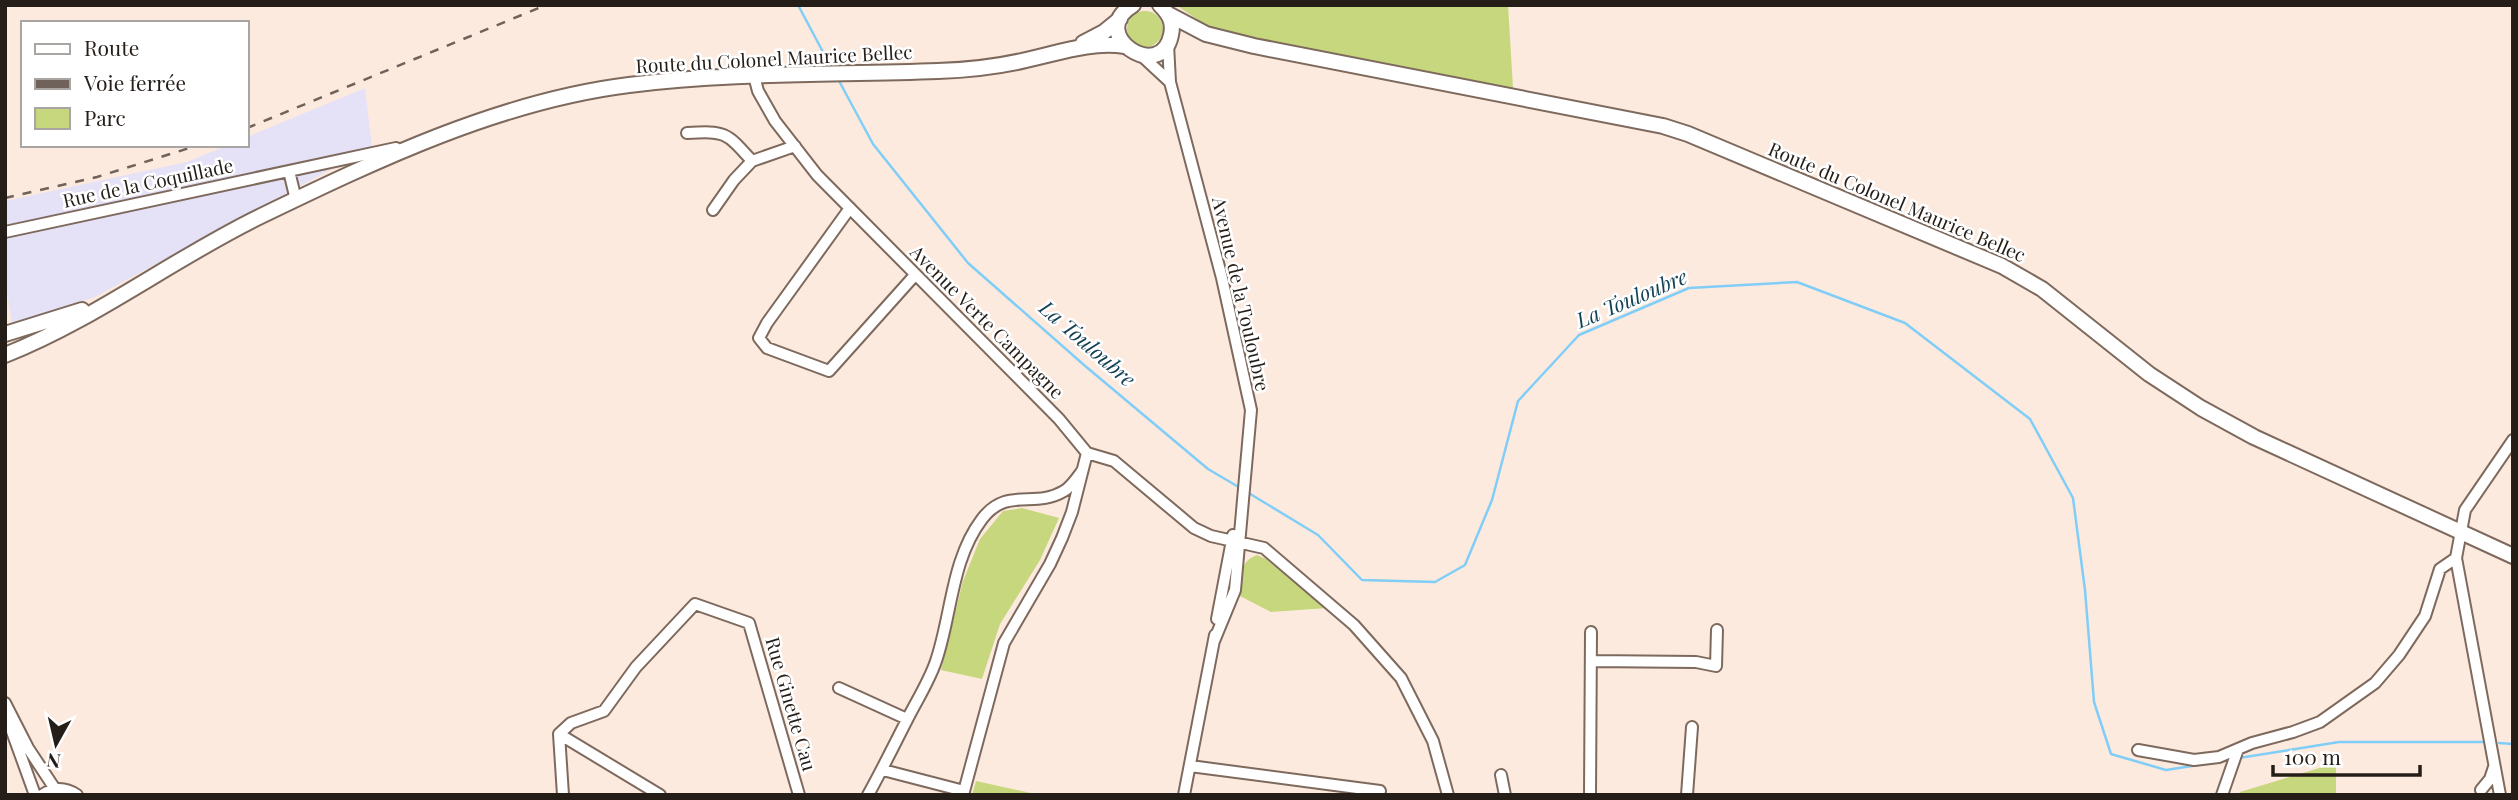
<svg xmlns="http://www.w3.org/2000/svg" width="2518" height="800" font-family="'Playfair Display',serif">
  <rect width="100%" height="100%" fill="#fdeade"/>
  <path fill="#e5e1f7" d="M365 88 372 147 95 297 12 324 5 280V201L187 162 228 145H247V137Z"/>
  <path fill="#c6d77d" d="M1176 5H1508L1513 88 1216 32Z
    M1127 29a18 18 0 1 1 36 0a18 18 0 1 1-36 0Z
    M1022 508 1059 518 1040 560 1000 624 982 679 941 670 963 581 980 539 1003 511Z
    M1257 555 1266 559 1327 608 1271 612 1238 595C1242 577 1238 562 1257 555Z
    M2336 763V795H2238L2240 792Z
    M976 781 1040 795H972Z"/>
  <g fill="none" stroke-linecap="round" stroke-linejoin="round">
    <path stroke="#80cef8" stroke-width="2.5" d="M798 5 831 67
      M838 79 873 144 968 263 1084 365 1208 469 1242 489
      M1247 492 1318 535 1362 580 1435 582 1465 565 1492 500 1518 401 1579 335 1689 288 1797 282 1905 323 2030 419 2073 498 2085 590 2094 702 2111 754 2166 770 2205 764
      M2499 743 2513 744
      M2239 758 2339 742H2485"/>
    <defs>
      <path id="minor" d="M1168 44 1170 82 1222 278 1251 410 1235 590 1214 641
        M1142 56 1170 82
        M754 76 758 91 775 121 817 175 1059 419 1087 453 1114 461 1194 528 1211 536 1264 548 1354 625 1401 678 1433 741 1448 795
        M687 133C726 131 726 132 752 161
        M289 171 296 200
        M850 208 767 323 759 338 767 348 829 371 915 275
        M713 210 734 180 752 161 795 146
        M5 232 396 148
        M1217 619 1233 535
        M1591 661 1696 662 1716 666 1717 630
        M839 688 907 719
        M5 703 28 748 55 789
        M6 715 35 795
        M559 734 571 723 604 711 636 667 695 604 749 623 799 795
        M559 734 660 795
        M559 734 563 795
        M2138 750 2194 760 2219 757 2252 743 2293 732 2320 722 2375 683 2399 655 2425 616 2440 569 2456 558
        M1190 766 1380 791
        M883 770 964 791
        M1501 775 1505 795
        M2481 790 2490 779 2494 767
        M42 795C54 787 65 787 77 795
        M868 795C883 768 896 741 910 714 919 697 930 679 936 661 952 614 951 560 982 519 1007 486 1034 509 1064 491 1071 487 1077 478 1082 471
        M963 795 1004 643 1050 564 1062 538 1072 512 1087 453
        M1184 795 1215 635
        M1590 795 1591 632
        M1687 795 1692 727
        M2222 795 2238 749
        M2500 795 2456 558 2465 510 2513 440"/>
      <path id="major" d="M1133 5C1085 34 1161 84 1171 35 1174 22 1169 14 1160 5
        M1168 14 1206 34 1254 46 1663 126 1688 134 2002 266 2042 289 2149 374 2201 408 2254 437 2513 556
        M1083 43 1104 32 1120 19
        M5 334 82 310
        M5 355C96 319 174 258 261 216 377 160 500 101 629 85 732 72 835 75 938 71 967 70 997 67 1026 60 1059 53 1090 41 1125 46"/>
    </defs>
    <use href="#minor" stroke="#7e695d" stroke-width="14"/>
    <use href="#major" stroke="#7e695d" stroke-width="18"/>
    <use href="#minor" stroke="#fff" stroke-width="10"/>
    <use href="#major" stroke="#fff" stroke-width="14"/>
    <path stroke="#6e625b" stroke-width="2.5" stroke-dasharray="9 9" stroke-linecap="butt" d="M247 128 546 5
      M5 198 97 177 199 145"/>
  </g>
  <g text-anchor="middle" stroke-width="5" stroke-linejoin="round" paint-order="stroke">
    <g font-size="19" fill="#251d18" stroke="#fff">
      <text transform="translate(774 59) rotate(-3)" y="7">Route du Colonel Maurice Bellec</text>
      <text transform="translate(148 183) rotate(-12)" y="7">Rue de la Coquillade</text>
      <text transform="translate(1897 202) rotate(23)" y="7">Route du Colonel Maurice Bellec</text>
      <text transform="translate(1241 294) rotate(77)" y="7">Avenue de la Touloubre</text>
      <text transform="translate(987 322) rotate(45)" y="7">Avenue Verte Campagne</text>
      <text transform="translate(791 704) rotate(74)" y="7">Rue Ginette Cau</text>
    </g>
    <g font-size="21" font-style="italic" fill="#144156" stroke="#fff">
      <text transform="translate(1632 299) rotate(-23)" y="7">La Touloubre</text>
      <text transform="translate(1087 344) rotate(41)" y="7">La Touloubre</text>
    </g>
  </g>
  <rect width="2518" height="800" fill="none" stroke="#251d18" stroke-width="14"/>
  <rect x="21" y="21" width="228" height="126" fill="#ffffff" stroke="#a8a5a3" stroke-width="2"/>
  <rect x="35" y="44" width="35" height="10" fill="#ffffff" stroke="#a8a5a3" stroke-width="2"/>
  <text x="84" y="56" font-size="21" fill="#251d18">Route</text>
  <rect x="35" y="79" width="35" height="10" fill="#6e625b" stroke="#a8a5a3" stroke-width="2"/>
  <text x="84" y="91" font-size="21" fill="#251d18">Voie ferrée</text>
  <rect x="35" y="108" width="35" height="21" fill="#c6d77d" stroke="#a8a5a3" stroke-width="2"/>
  <text x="84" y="126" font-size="21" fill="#251d18">Parc</text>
  <g transform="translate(56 744) rotate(188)" stroke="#ffffff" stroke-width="5" paint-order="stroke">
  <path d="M0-5L12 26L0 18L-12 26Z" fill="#251d18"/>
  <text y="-10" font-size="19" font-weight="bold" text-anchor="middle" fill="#251d18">N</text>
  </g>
  <path d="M2273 765v10h147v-10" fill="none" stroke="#251d18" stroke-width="3.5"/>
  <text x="2284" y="765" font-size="21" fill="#251d18" stroke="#ffffff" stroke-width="5" paint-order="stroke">100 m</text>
</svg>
